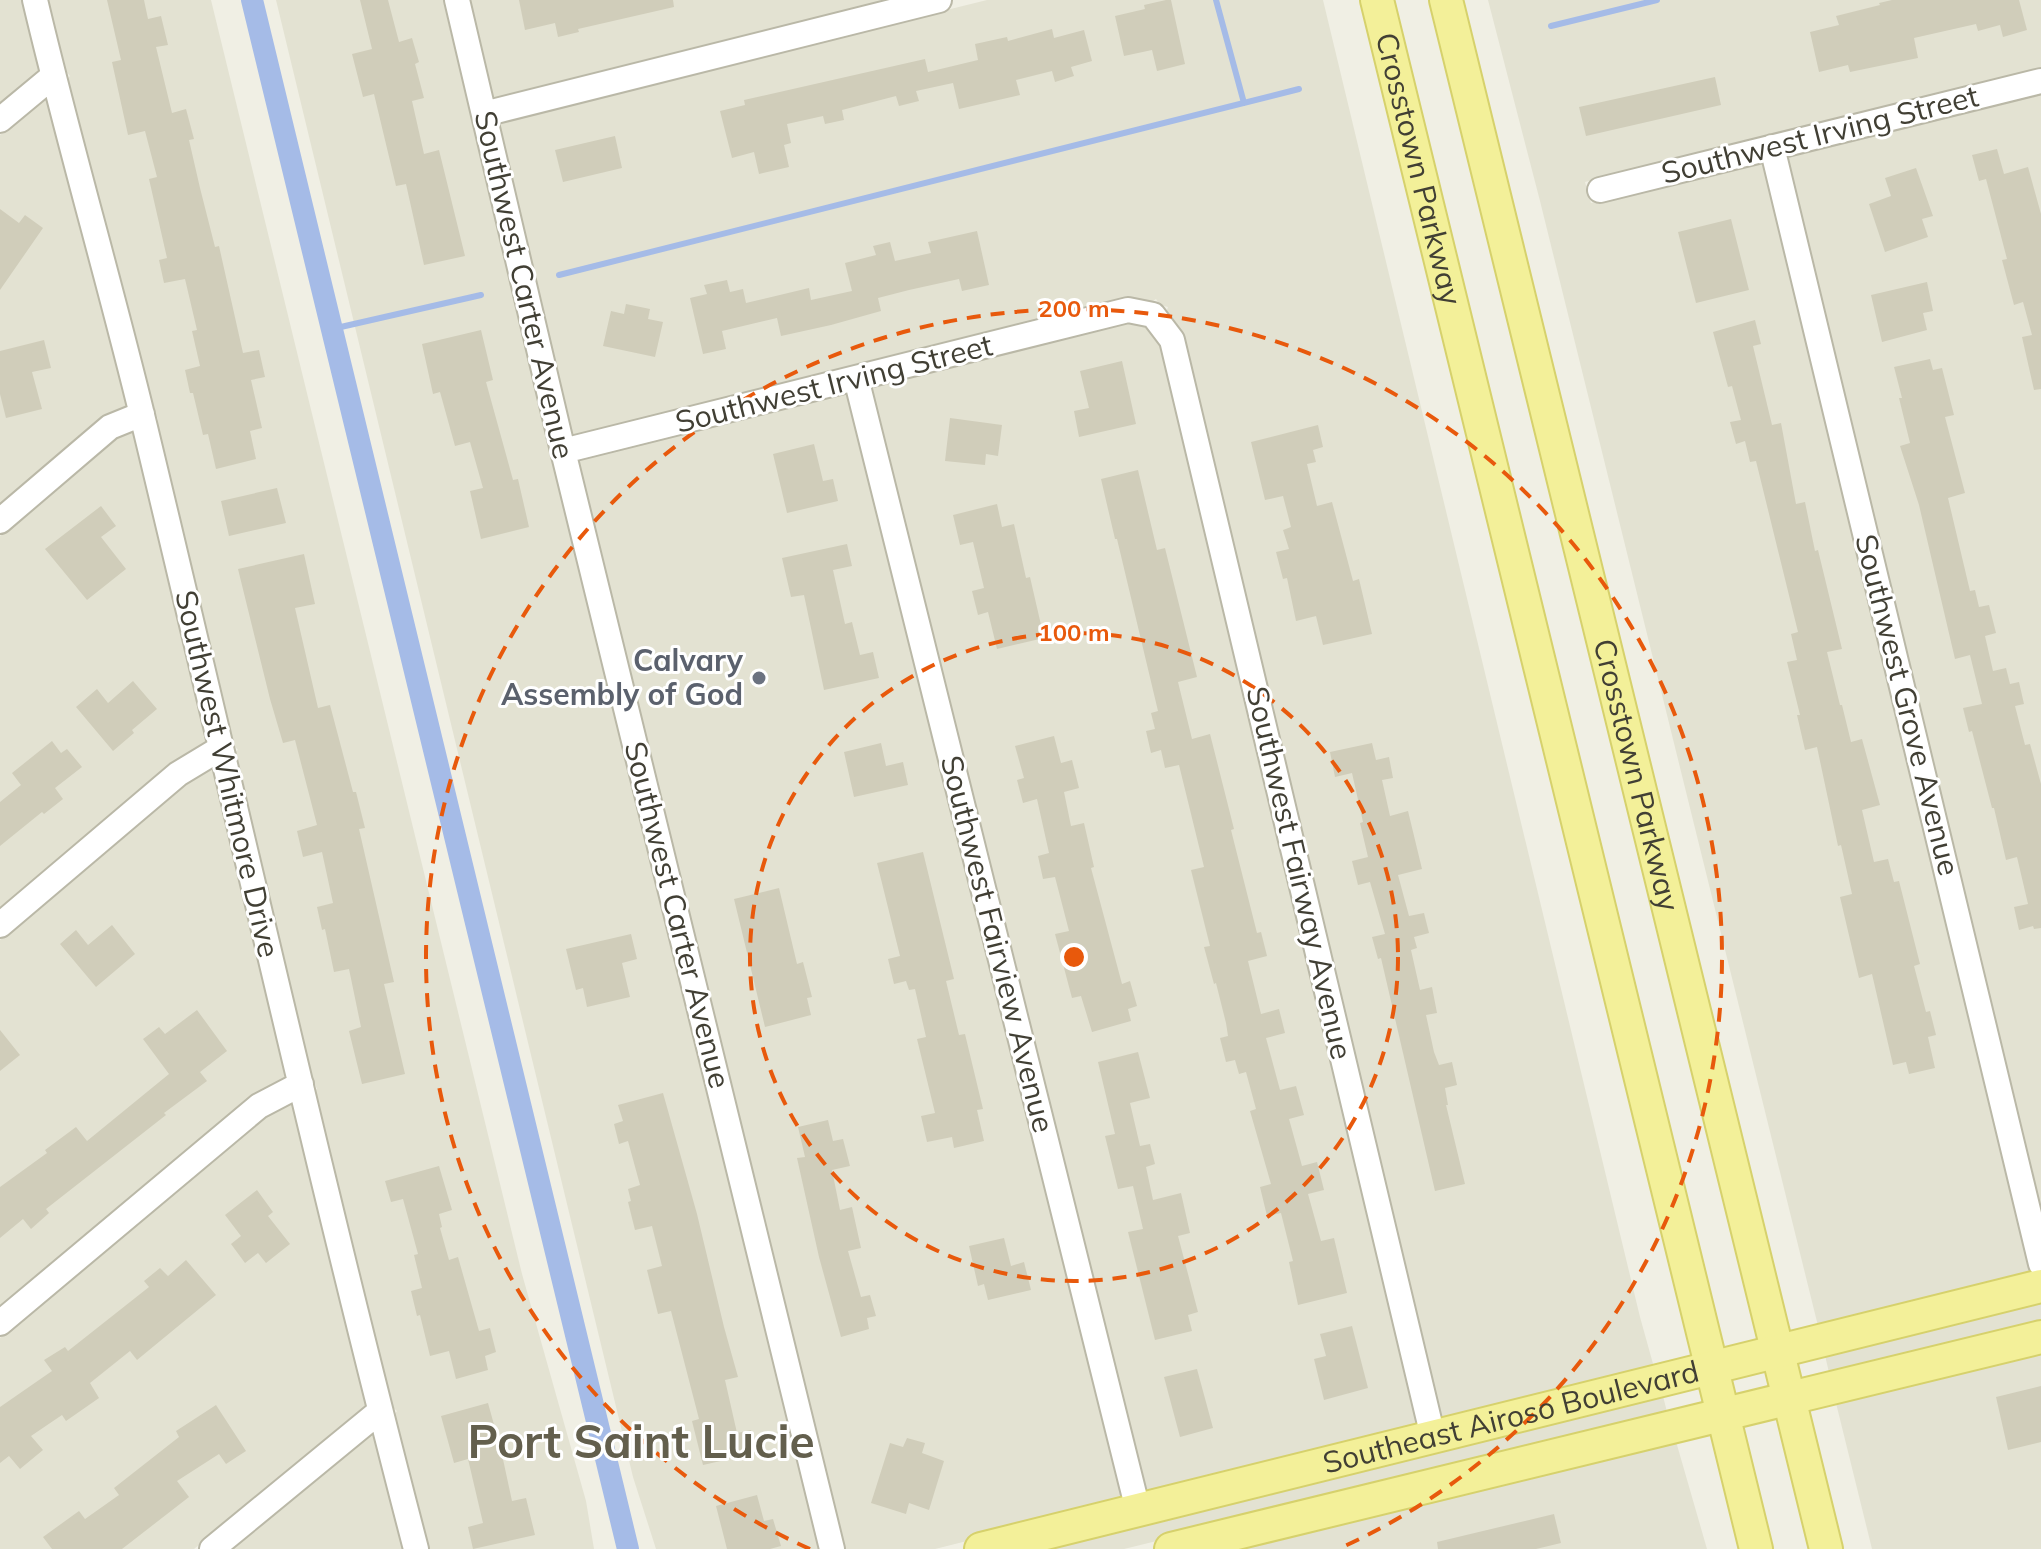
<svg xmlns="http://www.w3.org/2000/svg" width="2041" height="1549" font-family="Mulish,sans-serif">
  <rect width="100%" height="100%" fill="#f0efe4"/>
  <path fill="#e3e2d2" d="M0 0H22L39 72 0 106Z
    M48 0H211L522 1274 586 1501 594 1549H429L394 1415 397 1411 391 1406 315 1090 317 1089 313 1080 234 752 238 750 232 743 157 421 158 419 154 410 67 79 70 76 65 70Z
    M276 0H443L548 443 819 1549H656L633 1477Z
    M470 0H893L493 100Z
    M987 0H1323L1640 1317 1655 1371 1443 1423 1184 338 1166 313 1168 307 1160 305 1156 299 1150 303 573 437 499 121Z
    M1488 0H2041V69L1585 182 1591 203 1763 161 2031 1277 1819 1330 1540 201Z
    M2041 93V1210L1787 155Z
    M46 97 127 408 0 506V135Z
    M1128 322 1145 325 1161 345 1418 1429 1147 1496 871 386Z
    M847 392 1123 1502 935 1549H845L578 459Z
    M133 430 207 743 0 910V536L116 437Z
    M212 766 287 1079 250 1097 0 1308V940L186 783Z
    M292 1101 366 1408 194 1549H0V1338L266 1114Z
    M2041 1298V1326L1830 1377 1824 1351Z
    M2041 1349V1549H1872L1835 1399Z
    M1662 1392 1668 1416 1124 1549H1027Z
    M372 1432 403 1549H230Z
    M1675 1438 1707 1549H1219Z"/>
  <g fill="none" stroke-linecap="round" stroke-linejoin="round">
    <path stroke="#a5bbe7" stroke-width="6" d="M1216 0 1244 103
      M1551 26 1657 0
      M559 275 1299 89
      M332 329 481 295"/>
    <path stroke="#a5bbe7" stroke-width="22" d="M252 0 628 1549"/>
  </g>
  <path fill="#d0cdba" d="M107 0H144L148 19 161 16 168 45 156 47 172 113 186 109 194 139 189 140 200 188 215 247 219 246 243 353 259 350 265 377 251 380 262 428 250 431 256 459 216 469 208 434 203 435 193 393H190L185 370 200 366 192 331 197 330 185 279 164 283 159 260 167 258 149 179 157 177 145 131 128 135 112 62 121 60Z
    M360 0H388L399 42 412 38 419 62 415 64 424 98 412 101 424 154 439 150 465 256 424 265 406 184 396 186 374 94 363 97 352 54 372 49Z
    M519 0H673L674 7 578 29 579 32 558 37 555 23 525 30Z
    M1166 0H1171L1185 64 1157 71 1152 50 1124 56 1115 16 1145 9 1144 5Z
    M1892 0H2019L2027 30 2003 37 2000 25 1978 31 1976 24 1914 38 1918 58 1850 72 1848 65 1819 72 1810 32 1839 25 1836 16 1880 5 1879 3Z
    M1052 29 1054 38 1084 30 1092 61 1071 67 1074 76 1055 82 1052 71 1016 80 1020 95 959 109 953 83 916 91 919 101 899 106 896 96 842 110 844 120 825 124 823 116 787 124 791 143 784 145 789 167 759 174 754 152 732 158 720 111 745 105 744 100 925 59 928 72 978 60 975 44 1007 37 1008 41Z
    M1715 77 1721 105 1586 136 1579 107Z
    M615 136 622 168 563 182 555 150Z
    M1997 149 2004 174 2028 167 2041 214V389L2034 390 2022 337 2032 335 2023 302 2014 305 2002 260 2007 259 1986 179 1979 181 1972 155Z
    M1916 168 1933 216 1922 219 1928 237 1885 252 1869 204 1891 196 1885 178Z
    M0 209 19 223 25 215 43 228 0 290Z
    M1731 219 1749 290 1696 303 1678 232Z
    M977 231 989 285 962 291 959 279 909 290 878 298 881 311 831 325 781 336 777 318 722 331 726 349 703 354 690 298 707 294 704 285 727 280 730 292 743 289 746 303 809 288 811 300 852 291 845 263 876 255 873 246 890 242 895 261 931 253 928 242Z
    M1927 282 1933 311 1923 313 1927 330 1882 342 1871 295Z
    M626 304 650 309 648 319 663 322 655 357 603 346 611 311 624 314Z
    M1755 320 1761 344 1753 346 1772 425 1781 423 1796 504 1805 502 1815 551 1818 550 1842 649 1827 652 1840 705H1842L1851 742 1862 739 1880 805 1862 810 1874 862 1888 859 1894 882 1899 881 1920 964 1914 966 1926 1012 1930 1011 1936 1035 1928 1037 1935 1068 1909 1074 1906 1062 1893 1065 1872 974 1859 978 1840 897 1852 894 1841 845 1838 846 1817 747 1805 750 1797 715H1800L1787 662 1797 660 1791 634 1798 632 1756 461 1750 462 1745 441 1736 444 1730 422 1741 420 1732 386 1728 387 1713 332Z
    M481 330 493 380 486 382 513 480 518 479 529 527 481 539 470 491 483 488 470 442 455 446 440 392 433 394 422 344Z
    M44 340 51 368 32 372 42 409 6 418 0 394V351Z
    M1930 359 1933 370 1942 368 1954 415 1945 417 1965 493 1948 498 1970 591 1975 590 1979 607 1989 605 1996 633 1985 636 1993 671 2006 668 2010 684 2019 682 2024 704 2015 706 2025 745 2030 744 2041 784V928L2034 929 2033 926 2019 930 2014 907 2028 904 2017 857 2006 860 1994 808H1992L1972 731 1969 732 1963 708 1982 704 1970 655 1955 659 1919 505 1900 446 1910 443 1899 398H1902L1894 367Z
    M1122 361 1136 424 1079 437 1074 411 1089 408 1080 371Z
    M950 418 1002 425 998 456 986 454 985 465 945 461Z
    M1318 425 1323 447 1313 450 1316 462 1307 464 1317 506 1332 502 1353 581 1359 579 1372 634 1323 645 1316 616 1296 621 1287 578 1283 579 1276 552 1289 549 1283 530 1291 527 1283 496 1265 500 1251 442Z
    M814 444 823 481 833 479 838 501 787 513 773 454Z
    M1138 470 1157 550 1165 548 1197 677 1178 682 1192 739 1210 734 1234 829 1231 830 1257 933 1261 932 1267 956 1248 961 1261 1014 1279 1009 1285 1033 1266 1038 1280 1090 1296 1086 1304 1115 1289 1119 1302 1166 1317 1162 1324 1190 1308 1194 1321 1241 1334 1238 1347 1293 1298 1305 1289 1262 1293 1261 1281 1213 1267 1216 1260 1187 1271 1184 1250 1111 1256 1109 1246 1072 1239 1074 1235 1060 1226 1062 1220 1038 1228 1036 1226 1023 1216 983 1214 984 1204 947 1210 946 1191 870 1204 867 1179 765 1165 768 1161 750 1151 753 1146 731 1155 729 1151 713 1158 711 1117 539H1115L1101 479Z
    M277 488 286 523 229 536 221 501Z
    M997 504 1002 527 1014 524 1026 578 1030 577 1044 638 997 649 988 612 978 615 972 591 984 588 973 542 960 545 953 515Z
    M101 506 116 526 101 537 126 569 87 600 45 549Z
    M847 544 852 566 833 570 845 624 852 622 860 655 873 652 879 678 824 690 804 595 791 597 782 558Z
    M304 554 315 604 295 608 318 708 330 705 353 792H356L365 828 359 829 394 982 384 984 405 1074 362 1084 349 1031 361 1027 349 969 334 972 325 929 322 930 317 907 333 903 322 852 303 857 297 831 317 825 295 740 283 743 270 699 238 569Z
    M133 681 157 709 132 730 134 733 113 751 76 707 97 689 108 703Z
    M1054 736 1061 763 1072 760 1079 788 1064 792 1071 826 1084 823 1094 867 1091 868 1122 984 1130 981 1137 1006 1128 1009 1131 1021 1092 1032 1081 996 1072 998 1055 934 1069 931 1055 877 1043 879 1038 856 1049 853 1037 799 1023 803 1017 780 1024 778 1015 746Z
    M52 741 61 753 67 749 82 767 55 788 63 799 44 814 42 812 0 846V802L21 785 12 773Z
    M881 743 886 766 903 762 908 785 854 797 844 752Z
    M1372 743 1376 760 1389 757 1393 778 1382 780 1390 816 1408 811 1422 869 1398 875 1409 916 1424 913 1429 933 1414 937 1417 948 1411 950 1420 990 1432 987 1437 1013 1426 1015 1434 1052 1439 1065 1452 1062 1457 1085 1445 1088 1448 1105H1446L1465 1184 1435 1191 1381 958 1378 959 1372 937 1385 934 1370 882 1358 885 1352 861 1368 857 1360 823 1363 822 1352 773 1335 777 1330 752Z
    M923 852 954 979 946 981 959 1035 965 1034 983 1109 977 1110 984 1141 954 1148 952 1137 927 1142 921 1116 935 1113 917 1039 926 1037 915 989 909 990 906 981 894 984 888 959 900 956 877 863Z
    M779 888 797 964 803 962 812 997 807 998 811 1015 765 1027 734 899Z
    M112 925 135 954 96 987 60 944 76 930 88 945Z
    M631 934 637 959 622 963 630 997 587 1007 583 988 576 990 566 949Z
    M197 1010 227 1051 200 1072 207 1081 164 1113 166 1115 46 1209 49 1213 31 1229 23 1219 0 1238V1187L47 1153 45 1150 76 1127 87 1141 169 1074 143 1039 159 1027 165 1034Z
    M0 1030 20 1055 0 1071Z
    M1138 1052 1150 1098 1130 1103 1140 1146 1150 1144 1155 1164 1146 1167 1153 1200 1181 1193 1190 1233 1178 1236 1198 1312 1188 1315 1192 1331 1155 1340 1128 1232 1143 1229 1133 1186 1118 1189 1105 1136 1115 1134 1098 1062Z
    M663 1093 697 1214 724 1327 738 1377 725 1380 737 1433 751 1430 756 1453 703 1465 692 1421 699 1419 671 1311 658 1314 647 1270 662 1266 652 1226 635 1230 628 1202 631 1201 628 1189 640 1185 628 1141 619 1144 614 1124 623 1121 618 1105Z
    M828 1120 833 1141 843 1139 850 1166 832 1170 840 1210 852 1207 861 1248 848 1251 861 1297 870 1295 876 1316 867 1318 869 1329 841 1337 819 1257 797 1158 805 1157 798 1127Z
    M439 1166 452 1210 439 1214 442 1227 440 1228 449 1260 458 1257 479 1331 490 1328 496 1352 485 1356 488 1370 456 1379 449 1351 430 1356 420 1315 417 1316 411 1291 422 1288 414 1255 418 1254 403 1199 391 1202 385 1181Z
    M257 1190 273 1212 268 1216 290 1244 266 1263 258 1253 245 1263 231 1244 241 1236 225 1215Z
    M1004 1238 1011 1266 1024 1262 1031 1290 988 1300 984 1284 978 1286 969 1246Z
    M186 1260 216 1295 137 1360 130 1351 90 1383 99 1398 66 1421 62 1415 31 1436 43 1450 20 1469 9 1456 0 1463V1407L52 1371 44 1360 65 1347 68 1351 149 1287 144 1281 160 1268 168 1276Z
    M1352 1326 1368 1388 1324 1400 1314 1359 1326 1356 1320 1334Z
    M1197 1369 1213 1428 1180 1437 1164 1377Z
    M2041 1386V1442L2008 1450 1996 1397Z
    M488 1403 501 1450 512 1501 526 1498 535 1535 473 1549 468 1527 483 1523 468 1459 454 1463 441 1416Z
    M216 1405 246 1451 226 1464 219 1454 177 1481 189 1497 122 1549H52L43 1537 79 1511 85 1519 119 1495 114 1488 179 1437 176 1431Z
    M907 1438 925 1443 922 1453 944 1461 929 1510 909 1503 906 1514 871 1503 890 1443 903 1447Z
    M757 1495 764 1521 773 1519 781 1546 770 1549H727L716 1506Z
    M1554 1514 1561 1543 1536 1549H1438L1437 1542Z"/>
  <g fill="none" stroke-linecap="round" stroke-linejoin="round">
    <defs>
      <path id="minor" d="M35 0C68 140 109 279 143 419 234 796 318 1174 416 1549
        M457 0 563 451 832 1549
        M484 114 939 0
        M0 120 53 76
        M1772 147 2041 1264
        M1600 190 2041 81
        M856 378 1138 1510
        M563 451 1128 310 1153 315 1172 340 1433 1437
        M0 521 110 427 142 414
        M0 925 178 774 221 748
        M0 1323 259 1106 301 1084
        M212 1549 380 1411"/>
      <g id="major">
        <path id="s1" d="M1377 0 1756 1549"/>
        <path id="s2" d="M1446 0 1826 1549"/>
        <path id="s3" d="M981 1549 2041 1286"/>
        <path d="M1171 1549 2041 1337"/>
      </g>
    </defs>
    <use href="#minor" stroke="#bab8a7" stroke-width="28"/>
    <use href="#major" stroke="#d6d16c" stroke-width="36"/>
    <use href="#minor" stroke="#fff" stroke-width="24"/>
    <use href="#major" stroke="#f3f099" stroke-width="32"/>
  </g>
  <g fill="none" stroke="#e8590c" stroke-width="4" stroke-dasharray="14 10">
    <circle cx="1074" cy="957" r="324"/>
    <path d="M810 1549A648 648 0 1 1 1338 1549"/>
  </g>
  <circle fill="#6b7280" stroke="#fff" stroke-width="3" cx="759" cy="678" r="8"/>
  <g text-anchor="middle" stroke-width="6" stroke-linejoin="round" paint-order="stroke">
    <g font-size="30" fill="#413f34" stroke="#fff">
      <text transform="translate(1820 135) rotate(-14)" y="10">Southwest Irving Street</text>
      <text dy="10" stroke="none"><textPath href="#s1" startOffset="174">Crosstown Parkway</textPath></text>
      <text transform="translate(524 285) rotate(77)" y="10">Southwest Carter Avenue</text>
      <text transform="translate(834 384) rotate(-14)" y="10">Southwest Irving Street</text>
      <text transform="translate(1907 705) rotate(76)" y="10">Southwest Grove Avenue</text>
      <text transform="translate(227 774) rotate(77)" y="10">Southwest Whitmore Drive</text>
      <text dy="10" stroke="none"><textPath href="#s2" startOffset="798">Crosstown Parkway</textPath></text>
      <text transform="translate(1299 873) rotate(77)" y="10">Southwest Fairway Avenue</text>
      <text transform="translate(677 915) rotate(76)" y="10">Southwest Carter Avenue</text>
      <text transform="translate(997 944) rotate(76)" y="10">Southwest Fairview Avenue</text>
      <text dy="10" stroke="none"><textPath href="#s3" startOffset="546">Southeast Airoso Boulevard</textPath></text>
    </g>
    <g font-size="30" font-weight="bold" fill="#5b616d" stroke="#fff" text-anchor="end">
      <text x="743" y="671">Calvary<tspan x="743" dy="34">Assembly of God</tspan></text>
    </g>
    <g font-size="46" font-weight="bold" fill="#635f4d" stroke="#fff">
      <text x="641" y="1458">Port Saint Lucie</text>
    </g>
  </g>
  <circle cx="1074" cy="957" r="12" fill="#e8590c" stroke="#fff" stroke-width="4"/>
  <g font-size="24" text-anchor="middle" font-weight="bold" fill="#e8590c" stroke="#fff" stroke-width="6" stroke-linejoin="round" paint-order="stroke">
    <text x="1074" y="317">200 m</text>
    <text x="1074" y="641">100 m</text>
  </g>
</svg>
